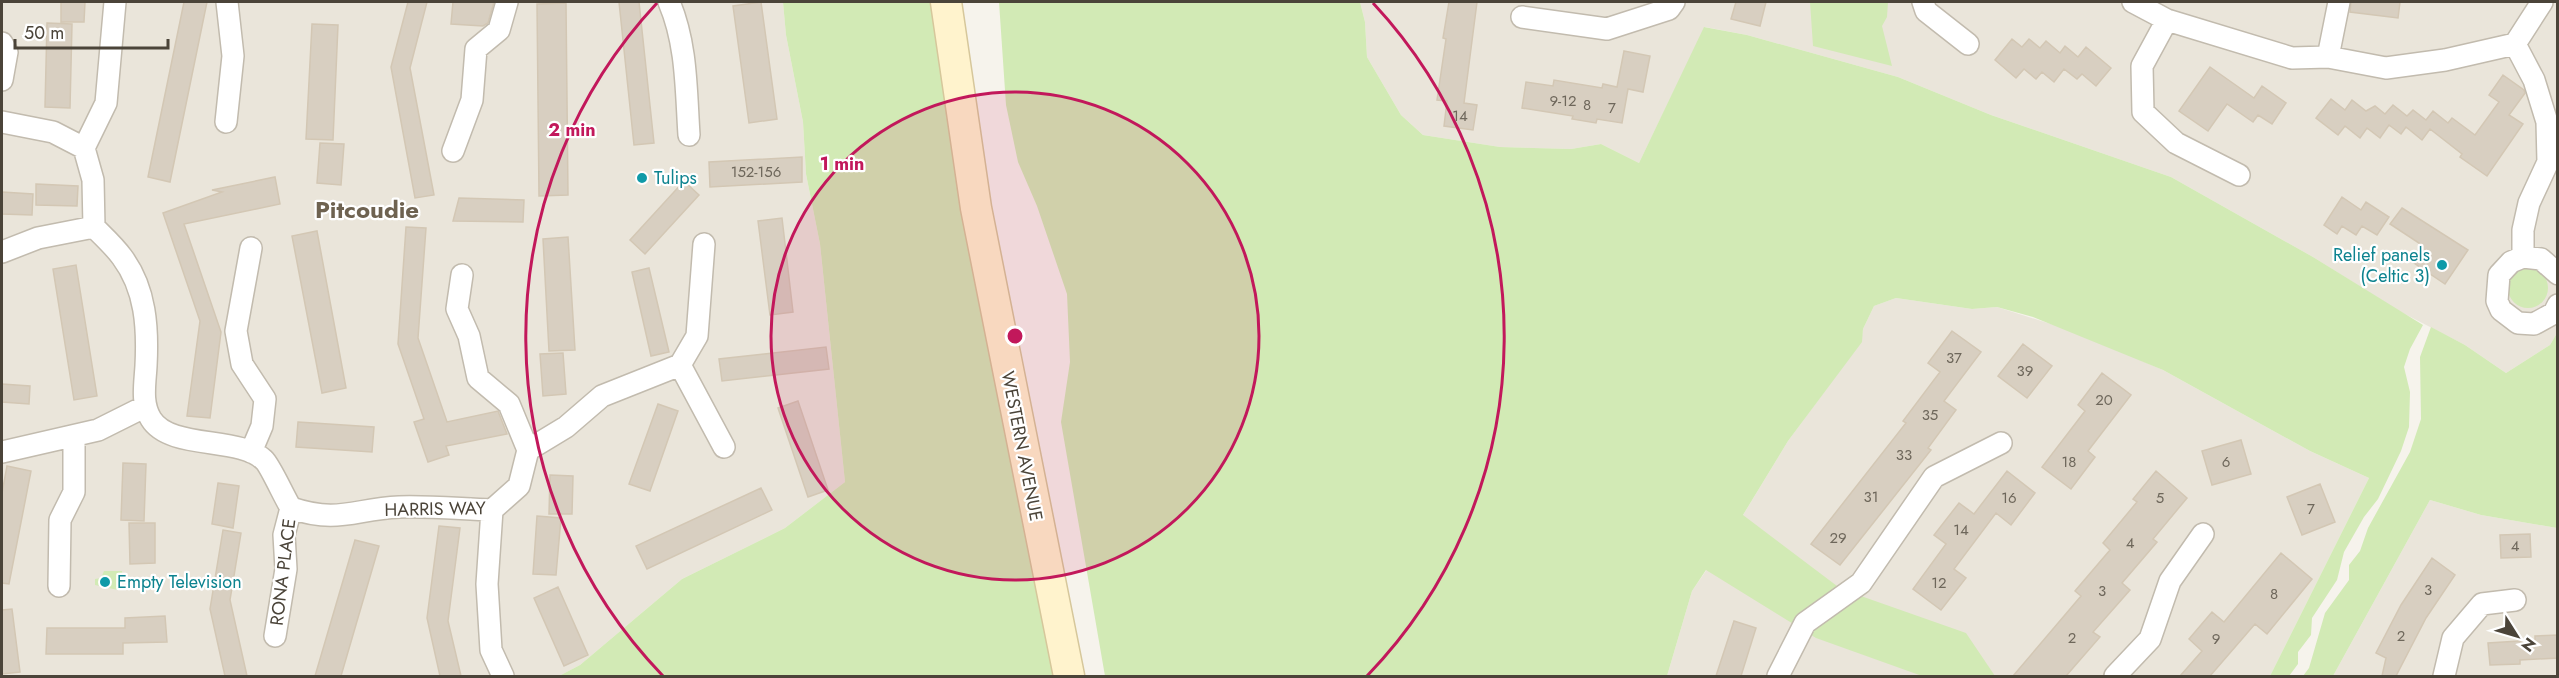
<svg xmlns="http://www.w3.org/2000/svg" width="2559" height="678" font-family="Jost,sans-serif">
  <rect width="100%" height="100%" fill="#f6f3ec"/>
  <path fill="#eae5da" d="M2 2H783L786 35 803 122 806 174 820 244 845 482 785 528 682 579 580 665 559 676H2Z
    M1360 2H2557V333L2550 345 2506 373 2465 345 2399 311 2313 257 2171 177 1991 115 1898 77 1747 35 1705 27 1639 163 1601 144 1571 149 1500 147 1423 135 1401 115 1367 57 1365 22Z
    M1896 298 1972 309 1997 307 2070 330 2163 370 2310 451 2369 478 2270 676H1667L1692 591 1734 530 1788 441 1861 342 1863 329 1874 306Z
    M2430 500 2481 515 2557 528V676H2333Z"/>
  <path fill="#d2eab5" d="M783 2H930L1020 503 1058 676H559L580 665 682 579 785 528 845 482 820 244 806 174 803 122 786 35Z
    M999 2H1360L1365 22 1367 57 1401 115 1423 135 1500 147 1571 149 1601 144 1639 163 1704 27 1747 35 1898 77 1991 115 2171 177 2313 257 2423 325 2410 349 2404 367 2410 392 2409 427 2401 451 2378 499 2364 517 2344 552 2337 580 2312 618 2311 635 2298 652V664L2289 676H2270L2369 478 2310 451 2163 370 2033 317 1997 307 1972 309 1896 298 1874 306 1863 329 1862 342 1788 441 1743 515 1841 589 1966 633 1995 676H1922L1816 638 1706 570 1692 591 1667 676H1105L1061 422 1070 362 1067 294 1037 206 1018 162 1006 105Z
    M1810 2H1888L1887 17 1882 26 1892 66 1813 46Z
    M2508 288a20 20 0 1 1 40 0a20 20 0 1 1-40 0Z
    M2431 327 2465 345 2506 373 2550 345 2557 333V528L2481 515 2430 500 2333 676H2303L2309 668 2325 613 2349 580V565L2360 551 2368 528 2410 452 2421 419 2420 357Z
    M104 571H122L124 584 118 590 95 585V579L101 578Z"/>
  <path fill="#d8cfc1" stroke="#d3c7b4" stroke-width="1.5" d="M61 2H85L84 22H61Z
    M184 2H207L170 182 148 177Z
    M408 2H427L410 68 434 195 415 198 391 67Z
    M453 2H494L488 23 483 26 451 24Z
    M619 2H639L654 143 634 145Z
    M761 2 777 119 749 123 733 6Z
    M1449 2H1477L1464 103 1477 105 1473 130 1444 126 1447 101 1437 100 1446 39 1443 38Z
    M1736 2H1766L1760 26 1731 19Z
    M2351 2H2400L2398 18 2350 12Z
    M566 3 568 195 539 196 537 4Z
    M47 23 72 24 70 108 45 107Z
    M312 24 338 25 333 140 306 139Z
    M2012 39 2022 47 2029 39 2040 48 2046 41 2060 53 2065 46 2078 57 2086 47 2111 68 2096 86 2082 74 2077 79 2064 69 2054 82 2042 72 2036 79 2024 69 2016 78 1995 60Z
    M1624 51 1650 56 1643 92 1628 89 1622 123 1597 119 1596 123 1572 119 1573 116 1522 108 1526 82 1553 86 1554 80 1602 88 1603 84 1617 87Z
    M2210 67 2254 98 2262 86 2286 103 2272 124 2258 115 2253 122 2227 104 2208 131 2179 111Z
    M2503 75 2524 90 2525 93 2509 115 2523 124 2487 176 2460 157 2462 154 2430 129 2422 140 2406 127 2401 134 2389 125 2380 138 2367 128 2360 138 2345 126 2338 135 2316 118 2331 99 2345 110 2352 100 2366 111 2375 106 2385 114 2393 105 2407 116 2413 110 2426 120 2433 111 2448 123 2452 118 2475 135 2499 102 2489 95Z
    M320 143 344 144 341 185 317 183Z
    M802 157V182L710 187 709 162Z
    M275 177 280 204 184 224 221 332 210 418 187 416 200 321 163 213 222 192 212 190Z
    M684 181 699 195 645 254 630 240Z
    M36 184 78 186 77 206 36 205Z
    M2 192 33 194 32 215 2 214Z
    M2342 197 2361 210 2366 202 2389 217 2377 235 2362 226 2356 235 2342 226 2337 234 2324 225Z
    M459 198 524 200 523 222 453 221Z
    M2402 208 2468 250 2445 284 2411 261 2422 245 2390 224Z
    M782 218 793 312 770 315 758 221Z
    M406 227 426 228 418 338 447 422 498 411 507 434 446 446 449 455 428 462 414 422 424 419 398 344Z
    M317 231 346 388 322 393 292 236Z
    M568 237 575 350 549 351 543 239Z
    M76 265 97 396 74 400 53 269Z
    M649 268 669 352 651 356 632 272Z
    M1952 331 1981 352 1944 401 1956 410 1928 448 1931 450 1840 565 1811 544 1906 423 1903 421 1940 372 1928 363Z
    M2023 344 2052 366 2027 398 1998 376Z
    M826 347 829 369 722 381 719 359Z
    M563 353 566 394 543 396 540 354Z
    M2102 373 2131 395 2088 451 2095 457 2071 489 2042 467 2085 411 2078 405Z
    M2 384 30 386 29 404 2 402Z
    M798 401 828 490 808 497 778 408Z
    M658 404 678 411 650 491 629 484Z
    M298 422 374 427 372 452 296 447Z
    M2241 440 2251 474 2212 485 2202 451Z
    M123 463 146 464 144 521 121 520Z
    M7 466 31 471 9 584 2 583V493Z
    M2007 471 2035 493 2011 525 1996 513 1954 569 1966 578 1941 610 1913 589 1946 544 1934 535 1959 503 1974 514Z
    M2156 471 2187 498 2153 539 2157 542 2122 583 2130 590 2093 632 2100 637 2066 676H2013L2081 596 2075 591 2110 550 2103 543 2137 502 2133 499Z
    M550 475 573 476 572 514H549Z
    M218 483 239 486 233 528 212 524Z
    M2320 484 2335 522 2302 535 2287 497Z
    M761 488 772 510 647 569 636 546Z
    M537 516 561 518 556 575 533 574Z
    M129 523H155V563L130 564Z
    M439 526 460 528 448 621 461 676H440L427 618Z
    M223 530 241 533 230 600 247 676H225L210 609Z
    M2530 534 2531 557 2501 558 2500 535Z
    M355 540 379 546 341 676H315Z
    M2281 553 2312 579 2267 634 2255 624 2210 676H2180L2202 651 2189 639 2212 612 2224 622Z
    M2432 558 2455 575 2426 618 2396 676H2382L2386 658 2376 653 2401 605Z
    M558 587 588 655 564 666 534 598Z
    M12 609 20 672 2 674V610Z
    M165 616 167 642 123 643V654H46L47 628H125V618Z
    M1734 621 1756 628 1741 676H1716Z
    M2558 635V658L2520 660V664L2490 665 2488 643 2535 640V636Z"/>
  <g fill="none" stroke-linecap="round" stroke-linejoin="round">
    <defs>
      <path id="street" d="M669 2C687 44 686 90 689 135
        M1923 2 1926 11 1968 44
        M2133 2 2167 20 2292 58 2328 57 2386 68 2445 60 2515 44 2534 80 2547 122 2548 162 2529 203 2523 230V257
        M1522 17 1607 29 1669 9 1674 2
        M2167 20 2142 66 2143 112 2176 143 2239 175
        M2 43 7 52 2 80
        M2515 44 2542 2
        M2328 57 2339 2
        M2 122 53 132 84 148 93 180 94 227C103 236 114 246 122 257 146 289 148 328 146 366 145 384 141 403 151 419 170 450 239 436 264 460 270 465 285 499 291 508 339 524 354 509 399 507 430 506 461 509 492 510L519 486 528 450 566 427 602 396 680 365
        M226 122 233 56 227 2
        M84 148 106 103 115 2
        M453 151 472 100 476 49 499 30 507 2
        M251 248 236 331 242 364 265 399 262 426 251 452
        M2 252 38 238 94 227
        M2558 274 2541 259 2523 257 2511 262 2499 275 2497 301 2501 310 2518 323 2534 324 2554 313 2558 305
        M462 275 457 309 469 336 478 378 509 404 528 450
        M680 365 697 336 704 244
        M680 365 724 447
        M2 452 98 430 144 407
        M492 510 487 584 491 650 503 676
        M59 586 60 520 74 492V436
        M275 636 286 569 284 535 291 508
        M1778 676 1805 623 1861 583 1934 477 2001 443
        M2115 676 2150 639 2170 581 2203 534
        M2444 676 2453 638 2482 604 2515 600"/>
      <path id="secondary" d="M946 2 976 208 1069 676"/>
    </defs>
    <use href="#street" stroke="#c2bbae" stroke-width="24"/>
    <use href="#secondary" stroke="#d6c79b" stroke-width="33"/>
    <use href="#street" stroke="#fff" stroke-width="21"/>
    <use href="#secondary" stroke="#fff3cd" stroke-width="30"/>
  </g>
  <circle cx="1015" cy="336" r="244" fill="#c2185b" fill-opacity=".12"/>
  <g fill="none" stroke="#c2185b" stroke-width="3">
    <circle cx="1015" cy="336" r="244"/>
    <path d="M663 676A489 489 0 0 1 657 3M1373 3A489 489 0 0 1 1367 676"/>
  </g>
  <g fill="#0f9aa8" stroke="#fff" stroke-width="2">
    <circle cx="642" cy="178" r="6"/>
    <circle cx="2442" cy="265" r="6"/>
    <circle cx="105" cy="582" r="6"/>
  </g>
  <g text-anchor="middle" stroke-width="4.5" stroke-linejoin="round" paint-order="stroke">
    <g font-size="15" fill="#6e675b">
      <text x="1563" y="106">9-12</text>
      <text x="1587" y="110">8</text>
      <text x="1612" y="113">7</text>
      <text x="1460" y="121">14</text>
      <text x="756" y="177">152-156</text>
      <text x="1954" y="363">37</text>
      <text x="2025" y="376">39</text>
      <text x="2104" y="405">20</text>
      <text x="1930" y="420">35</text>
      <text x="1904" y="460">33</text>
      <text x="2069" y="467">18</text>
      <text x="2226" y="467">6</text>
      <text x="1871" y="502">31</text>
      <text x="2009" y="503">16</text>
      <text x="2160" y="503">5</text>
      <text x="2311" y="514">7</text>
      <text x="1961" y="535">14</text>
      <text x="1838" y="543">29</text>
      <text x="2130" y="548">4</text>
      <text x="2515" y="551">4</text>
      <text x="1939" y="588">12</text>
      <text x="2428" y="595">3</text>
      <text x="2102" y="596">3</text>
      <text x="2274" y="599">8</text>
      <text x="2401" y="641">2</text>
      <text x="2072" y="643">2</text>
      <text x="2216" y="644">9</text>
    </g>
    <g font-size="18" fill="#0d838f" stroke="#fff" text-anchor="start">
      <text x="654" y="184">Tulips</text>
      <text x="2430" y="261" text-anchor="end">Relief panels<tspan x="2430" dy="21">(Celtic 3)</tspan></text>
      <text x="117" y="588">Empty Television</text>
    </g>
    <g font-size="18" fill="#4b4439" stroke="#fff">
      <text transform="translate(1022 446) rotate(79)" y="6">WESTERN AVENUE</text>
      <text transform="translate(435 509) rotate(-1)" y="6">HARRIS WAY</text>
      <text transform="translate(283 572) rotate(-83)" y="6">RONA PLACE</text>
    </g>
    <g font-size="24" font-weight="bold" fill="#6e6250" stroke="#fff">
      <text x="367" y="218">Pitcoudie</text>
    </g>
  </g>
  <circle cx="1015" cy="336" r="9" fill="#c2185b" stroke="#fff" stroke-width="3"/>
  <g font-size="18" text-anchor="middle" font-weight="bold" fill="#c2185b" stroke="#fff" stroke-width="4.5" stroke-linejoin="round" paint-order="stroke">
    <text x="572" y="136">2 min</text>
    <text x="842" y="170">1 min</text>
  </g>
  <rect width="2559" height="678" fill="none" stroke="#4b4439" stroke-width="6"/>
  <g transform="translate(2517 636) rotate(127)" stroke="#ffffff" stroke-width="4.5" paint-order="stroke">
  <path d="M0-4.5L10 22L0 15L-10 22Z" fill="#4b4439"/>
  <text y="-9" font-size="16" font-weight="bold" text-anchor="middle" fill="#4b4439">N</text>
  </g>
  <path d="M15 39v9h153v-9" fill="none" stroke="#4b4439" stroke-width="3"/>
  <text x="24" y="39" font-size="18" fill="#4b4439" stroke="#ffffff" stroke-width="4.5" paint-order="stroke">50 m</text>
</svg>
